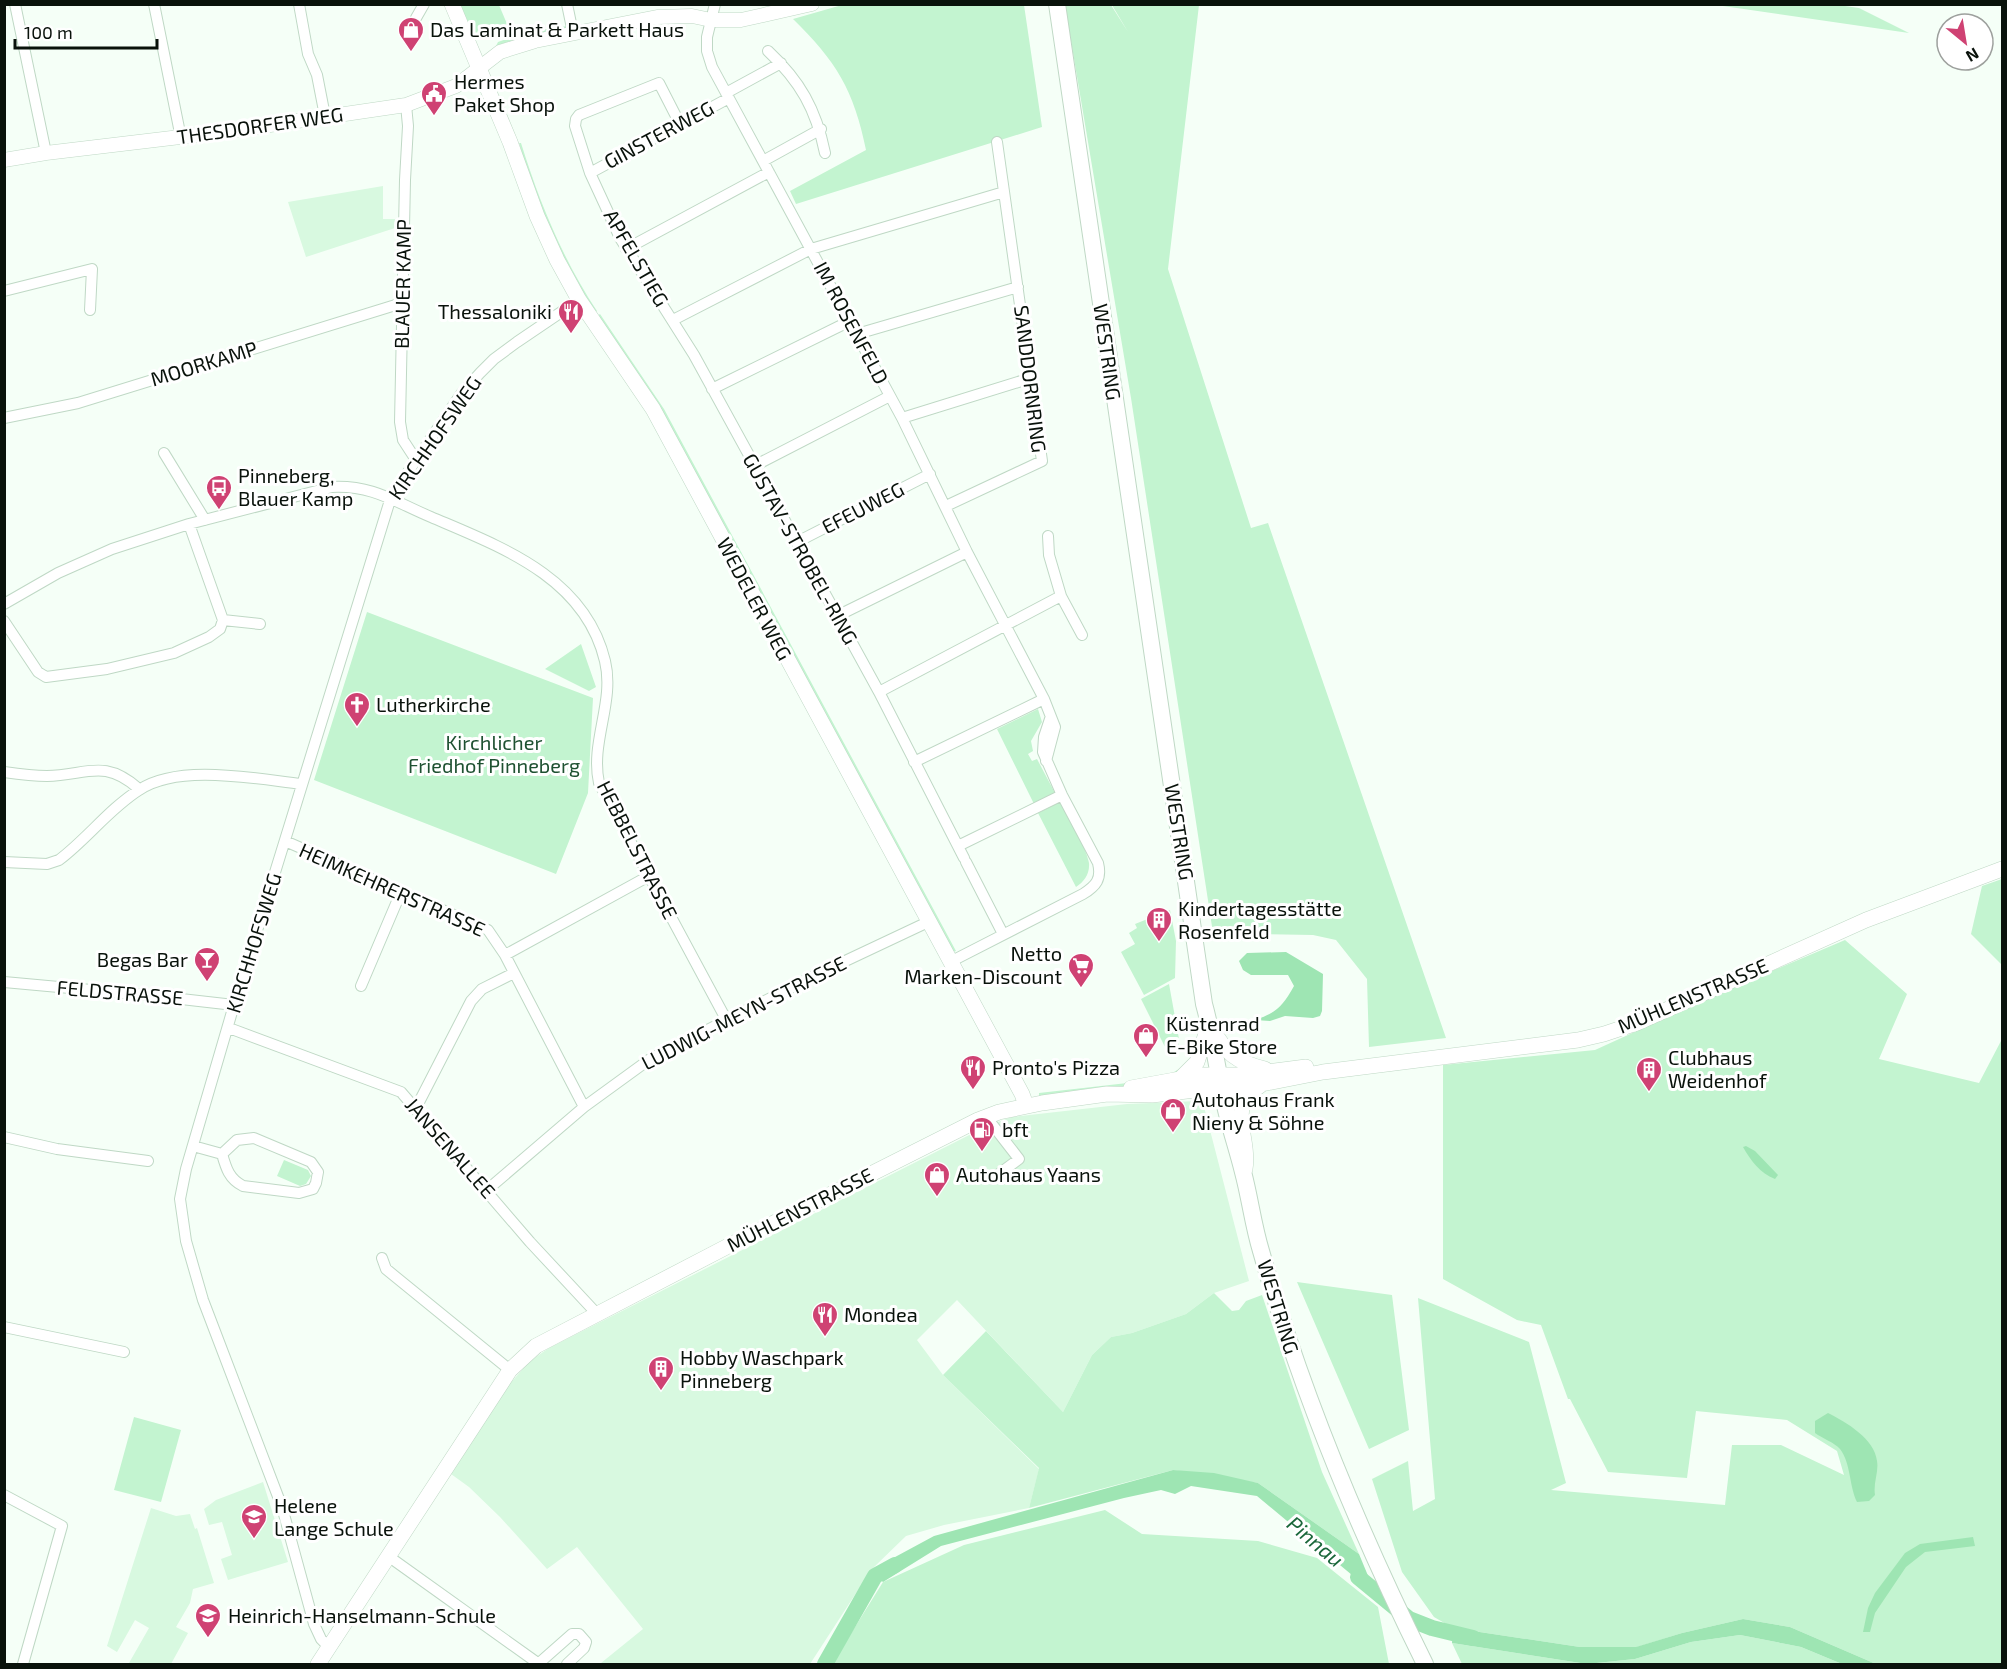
<svg xmlns="http://www.w3.org/2000/svg" width="2007" height="1669" font-family="'Exo 2',sans-serif">
  <rect width="100%" height="100%" fill="#f5fff7"/>
  <path fill="#d8f9e0" d="M383 186V219H395V228L306 257 288 202Z
    M1198 1101 1203 1103 1249 1281 1214 1293 1186 1314 1132 1333 1111 1337 1092 1355 1063 1412 957 1300 917 1340 943 1375 1039 1469 1029 1508 944 1525 906 1536 871 1570 810 1664H602L601 1663 643 1629 577 1547 547 1569 500 1517 469 1487 451 1474 507 1387 530 1361 549 1348 989 1125 1012 1117 1127 1104Z
    M263 1482 288 1562 228 1580 221 1559 232 1555 222 1522 209 1525 204 1509 216 1500Z
    M151 1508 176 1516 190 1514 195 1529 197 1528 214 1583 193 1589 190 1603 176 1627 188 1633 171 1664 129 1663 149 1628 135 1620 117 1652 107 1646Z"/>
  <path fill="#c3f4d0" d="M459 5H499L510 31 481 39 476 37Z
    M842 5H1024L1042 127 796 204 790 191 866 150C854 90 836 61 793 19Z
    M1065 5H1111L1128 32 1112 5H1199L1168 269 1251 528 1268 523 1446 1038 1369 1047 1367 979 1336 940 1313 935 1213 933 1131 398Z
    M1716 5H1838L1859 8 1909 33Z
    M567 26 565 29 522 37 496 46 498 42 527 32Z
    M519 143H521C539 201 563 260 597 311L593 314 542 218Z
    M600 314 664 409 956 951 953 952 596 317Z
    M367 612 593 698 588 793 556 874 314 780Z
    M581 644 596 687 589 691 545 669Z
    M1038 709 1042 722 1031 741 1033 751 1028 754 1032 761 1037 759 1055 793 1034 804 997 729Z
    M1060 802C1067 816 1087 849 1089 863 1090 874 1084 882 1076 887L1038 813Z
    M2002 879V965L1971 934 1982 886Z
    M1170 910 1176 941 1175 978 1144 995 1121 952 1135 944 1129 933 1137 928 1135 924Z
    M1845 940 1907 994 1879 1059 1979 1083 2002 1039V1664H1876L1790 1627 1743 1619 1682 1633 1637 1647H1580L1453 1628 1434 1617 1402 1572 1372 1479 1408 1461 1413 1511 1435 1499 1418 1298 1529 1342 1566 1483 1551 1490 1725 1505 1732 1445H1781L1844 1475 1837 1451 1787 1420 1696 1411 1687 1478 1608 1472 1570 1399H1568L1541 1325 1517 1320 1443 1279V1065L1595 1050 1720 993Z
    M1169 984 1179 1039 1178 1047 1174 1051 1167 1050 1164 1045 1141 999Z
    M1186 1065H1190L1179 1074 1166 1079 1142 1084 1039 1097V1093L1154 1080 1167 1076Z
    M284 1160 308 1170 311 1176 306 1184 300 1186 277 1176Z
    M1297 1282 1392 1295 1409 1430 1369 1449Z
    M1214 1293 1232 1311 1239 1310 1246 1301 1262 1295 1322 1472 1359 1554 1258 1483 1173 1470 1029 1508 1039 1468 943 1375 986 1331 1063 1412 1092 1355 1111 1337 1132 1333 1186 1314Z
    M134 1417 181 1430 161 1502 114 1490Z
    M1105 1510 1142 1534 1258 1541 1317 1558 1378 1607 1389 1664H832L883 1582 964 1545Z
    M1740 1635 1801 1647 1842 1664H1462L1452 1643 1587 1664 1635 1659 1691 1642Z"/>
  <path fill="#9ee5b3" d="M1286 952 1323 974 1322 1011 1320 1016 1313 1018 1285 1016 1270 1021 1255 1020C1276 1013 1283 1006 1294 986L1288 975H1251L1243 970 1239 961 1247 953Z
    M1746 1146 1755 1151 1778 1175 1775 1179C1760 1173 1751 1161 1743 1147Z
    M1828 1413C1846 1422 1875 1439 1877 1461 1879 1472 1873 1483 1875 1495L1869 1501 1857 1502C1849 1486 1851 1463 1840 1449 1835 1443 1822 1438 1815 1433V1421Z
    M1173 1470 1214 1473 1258 1483 1359 1554 1376 1595 1257 1496 1191 1486 1175 1494 1161 1490 1124 1498 941 1546 883 1582 871 1570 934 1536Z
    M1973 1537 1975 1546 1925 1552 1906 1567 1875 1613 1870 1632H1863L1868 1608 1875 1593 1905 1553 1920 1544Z
    M1743 1619 1790 1627 1876 1664H1842L1801 1647 1740 1635 1691 1642 1635 1659 1587 1664 1452 1643 1453 1628 1580 1647H1636L1682 1633Z"/>
  <g fill="none" stroke-linecap="round" stroke-linejoin="round">
    <path stroke="#9ee5b3" stroke-width="16" d="M1358 1577 1409 1619 1432 1628 1473 1638
      M825 1664 875 1576 895 1565"/>
    <defs>
      <path id="minor" d="M15 4 46 153
        M154 4 181 138
        M299 4 308 54 317 75 325 116
        M567 4 573 33
        M715 4 707 37V51L712 67 902 418 967 552 1044 699 1055 727 1046 761
        M416 18 424 4
        M768 51C800 81 816 109 825 153
        M726 93 781 63
        M406 105 408 126 405 180 400 422 403 440 416 460
        M680 124 659 83 579 115 576 119 575 126 590 173 620 238 694 355 879 692 964 858
        M763 161 821 129
        M590 173 729 98
        M626 249 769 172
        M4 291 92 269 90 310
        M673 320 811 249 1004 192
        M857 334 1018 287
        M712 389 850 321
        M4 418 78 403 402 303
        M902 418 1031 378
        M164 453 205 520
        M754 466 890 396
        M946 506 1042 461 997 142
        M797 542 930 474
        M1061 596 1082 635
        M4 604 58 573 112 549 189 524 332 487C373 485 395 502 431 517 501 547 585 577 605 661 615 702 590 742 599 783L727 1021
        M837 616 967 552
        M223 620 260 624
        M4 621 38 672 46 677 107 669 174 653 209 637 220 629 223 620 189 524
        M879 692 1061 596 1049 555 1048 536
        M914 762 1044 699
        M4 772C18 774 33 776 47 776 87 775 104 758 139 789
        M285 841 488 930 505 955 584 1107
        M958 846 1062 795
        M4 862 47 864 59 860C87 839 109 809 139 790 179 763 256 779 302 784
        M966 862 1003 934
        M505 955 649 876
        M950 962 1083 894C1096 886 1102 879 1098 863L1062 795 1043 752 1044 737 1050 719
        M4 982 146 995 234 1005
        M361 986 401 892
        M229 1028 401 1092 530 1242 598 1315
        M416 1108 471 1001 482 989 514 973
        M991 1123 1019 1159 992 1179
        M4 1137 57 1149 148 1161
        M193 1146 222 1154C226 1168 229 1179 243 1186L299 1193 313 1189 316 1183 318 1172 311 1162 254 1138 237 1140 222 1154
        M487 1190 584 1107 650 1059 824 971 928 922
        M382 1258 386 1269 510 1370
        M4 1327 124 1352
        M4 1495 62 1526 23 1664
        M388 1556 539 1664
        M329 1647 321 1639 314 1624 282 1507 203 1300 186 1241 180 1199 186 1169 234 1005 391 497 461 394 480 373 494 359 517 342 579 300
        M538 1664 572 1634H579L586 1642 584 1648 567 1664"/>
      <path id="tertiary" d="M4 160 46 153 222 132 406 105 456 86 500 52 535 41 657 17 692 16 711 20H741L812 4"/>
      <path id="secondary" d="M452 4 510 142 537 216 557 260 579 300 653 409 1022 1094 1026 1105
        M1211 1027C1226 1053 1235 1062 1265 1069
        M1180 1079 1197 1062 1209 1024
        M1131 1088 1202 1075H1242L1306 1067
        M1245 1169C1251 1137 1224 1108 1261 1085
        M318 1664 510 1370 536 1346 732 1244 978 1120 999 1112 1042 1103 1107 1094 1152 1095 1204 1089 1241 1088 1323 1072 1578 1040 1604 1034 1637 1023 1866 920 2002 869"/>
      <path id="primary" d="M1057 4 1204 1004C1213 1036 1217 1069 1224 1101 1229 1125 1237 1148 1243 1172 1250 1198 1253 1225 1261 1251 1302 1395 1359 1531 1425 1664"/>
    </defs>
    <use href="#minor" stroke="#bfd8c5" stroke-width="12"/>
    <use href="#tertiary" stroke="#bfd8c5" stroke-width="15"/>
    <use href="#secondary" stroke="#bfd8c5" stroke-width="16"/>
    <use href="#primary" stroke="#bfd8c5" stroke-width="18"/>
    <use href="#minor" stroke="#fff" stroke-width="10"/>
    <use href="#tertiary" stroke="#fff" stroke-width="14"/>
    <use href="#secondary" stroke="#fff" stroke-width="15"/>
    <use href="#primary" stroke="#fff" stroke-width="16"/>
  </g>
  <defs>
    <symbol id="shop-pin" viewBox="-11 -11 22 30"><path d="M0 17L-7.5 6A9.5 9.5 0 1 1 7.5 6Z" fill="#cf4273" stroke="#fff"/><path d="M-5-2.5h2.3a2.7 3.5 0 0 1 5.4 0H5L5.5 6h-11ZM-1.5-2.5h3a1.5 2.3 0 0 0-3 0Z" fill="#fff"/></symbol>
    <symbol id="civic-pin" viewBox="-11 -11 22 30"><path d="M0 17L-7.5 6A9.5 9.5 0 1 1 7.5 6Z" fill="#cf4273" stroke="#fff"/><path d="M-.6-6.5H3V-4.5H.6V-3L4-1V1h2V6H-6V1h2V-1L-.6-3ZM-1.2 2.5V6h2.4V2.5Z" fill="#fff"/></symbol>
    <symbol id="restaurant-pin" viewBox="-11 -11 22 30"><path d="M0 17L-7.5 6A9.5 9.5 0 1 1 7.5 6Z" fill="#cf4273" stroke="#fff"/><path d="M-5-6h1v4h1v-4h1v4h1v-4h1v5L-1.5 .5V6h-2V.5L-5-1ZM5-6V6H3V1.5H1.5Q1.5-4 5-6Z" fill="#fff"/></symbol>
    <symbol id="bus-pin" viewBox="-11 -11 22 30"><path d="M0 17L-7.5 6A9.5 9.5 0 1 1 7.5 6Z" fill="#cf4273" stroke="#fff"/><path d="M-5-6H5V4H4V6H2V4H-2V6H-4V4H-5ZM-3.5-4V0h7V-4ZM-3.5 1.2v1.5H-2V1.2ZM2 1.2v1.5H3.5V1.2Z" fill="#fff"/></symbol>
    <symbol id="church-pin" viewBox="-11 -11 22 30"><path d="M0 17L-7.5 6A9.5 9.5 0 1 1 7.5 6Z" fill="#cf4273" stroke="#fff"/><path d="M-1.2-6h2.4v3.5h3.3v2.4h-3.3V6h-2.4V-.1h-3.3v-2.4h3.3Z" fill="#fff"/></symbol>
    <symbol id="building-pin" viewBox="-11 -11 22 30"><path d="M0 17L-7.5 6A9.5 9.5 0 1 1 7.5 6Z" fill="#cf4273" stroke="#fff"/><path d="M-4-6H4V6H1V3H-1V6H-4ZM-2.5-4.3h1.7v1.8h-1.7ZM.8-4.3h1.7v1.8H.8ZM-2.5-1h1.7V.8h-1.7ZM.8-1h1.7V.8H.8Z" fill="#fff"/></symbol>
    <symbol id="bar-pin" viewBox="-11 -11 22 30"><path d="M0 17L-7.5 6A9.5 9.5 0 1 1 7.5 6Z" fill="#cf4273" stroke="#fff"/><path d="M-6-5H6L.8 .8V4.5H3.5V6h-7V4.5H-.8V.8Z" fill="#fff"/></symbol>
    <symbol id="supermarket-pin" viewBox="-11 -11 22 30"><path d="M0 17L-7.5 6A9.5 9.5 0 1 1 7.5 6Z" fill="#cf4273" stroke="#fff"/><path d="M-6-5.5h2.5l.6 2H6L4.5 2H-2.5L-4.4-4H-6ZM-1.5 3.2a1.3 1.3 0 1 0 .1 0ZM3 3.2a1.3 1.3 0 1 0 .1 0Z" fill="#fff"/></symbol>
    <symbol id="fuel-pin" viewBox="-11 -11 22 30"><path d="M0 17L-7.5 6A9.5 9.5 0 1 1 7.5 6Z" fill="#cf4273" stroke="#fff"/><path d="M-5.5-6h7V0h2V4h1.3V-2.5L3-4.5l.8-.8L6-3V5H2.5V1h-1V6h-7ZM-4.2-4.7v3.2H.2V-4.7Z" fill="#fff"/></symbol>
    <symbol id="school-pin" viewBox="-11 -11 22 30"><path d="M0 17L-7.5 6A9.5 9.5 0 1 1 7.5 6Z" fill="#cf4273" stroke="#fff"/><path d="M0-5L7-2L0 1L-7-2ZM-4 1L0 2.5L4 1V4Q0 6-4 4Z" fill="#fff"/></symbol>
  </defs>
  <g fill-rule="evenodd">
    <use href="#shop-pin" x="396" y="15" width="30" height="40"/>
    <use href="#civic-pin" x="419" y="79" width="30" height="40"/>
    <use href="#restaurant-pin" x="556" y="297" width="30" height="40"/>
    <use href="#bus-pin" x="204" y="473" width="30" height="40"/>
    <use href="#church-pin" x="342" y="690" width="30" height="40"/>
    <use href="#building-pin" x="1144" y="905" width="30" height="40"/>
    <use href="#bar-pin" x="192" y="945" width="30" height="40"/>
    <use href="#supermarket-pin" x="1066" y="951" width="30" height="40"/>
    <use href="#shop-pin" x="1131" y="1021" width="30" height="40"/>
    <use href="#restaurant-pin" x="958" y="1053" width="30" height="40"/>
    <use href="#building-pin" x="1634" y="1055" width="30" height="40"/>
    <use href="#shop-pin" x="1158" y="1096" width="30" height="40"/>
    <use href="#fuel-pin" x="967" y="1115" width="30" height="40"/>
    <use href="#shop-pin" x="922" y="1160" width="30" height="40"/>
    <use href="#restaurant-pin" x="810" y="1300" width="30" height="40"/>
    <use href="#building-pin" x="646" y="1354" width="30" height="40"/>
    <use href="#school-pin" x="239" y="1502" width="30" height="40"/>
    <use href="#school-pin" x="193" y="1601" width="30" height="40"/>
  </g>
  <g text-anchor="middle" stroke-width="6" stroke-linejoin="round" paint-order="stroke">
    <g font-size="20" fill="#09120b" stroke="#fff" text-anchor="start">
      <text x="430" y="37">Das Laminat &amp; Parkett Haus</text>
      <text x="454" y="89">Hermes<tspan x="454" dy="23">Paket Shop</tspan></text>
      <text x="552" y="319" text-anchor="end">Thessaloniki</text>
      <text x="238" y="483">Pinneberg,<tspan x="238" dy="23">Blauer Kamp</tspan></text>
      <text x="376" y="712">Lutherkirche</text>
      <text x="1178" y="916">Kindertagesstätte<tspan x="1178" dy="23">Rosenfeld</tspan></text>
      <text x="1062" y="961" text-anchor="end">Netto<tspan x="1062" dy="23">Marken-Discount</tspan></text>
      <text x="188" y="967" text-anchor="end">Begas Bar</text>
      <text x="1166" y="1031">Küstenrad<tspan x="1166" dy="23">E-Bike Store</tspan></text>
      <text x="1668" y="1065">Clubhaus<tspan x="1668" dy="23">Weidenhof</tspan></text>
      <text x="992" y="1075">Pronto's Pizza</text>
      <text x="1192" y="1107">Autohaus Frank<tspan x="1192" dy="23">Nieny &amp; Söhne</tspan></text>
      <text x="1002" y="1137">bft</text>
      <text x="956" y="1182">Autohaus Yaans</text>
      <text x="844" y="1322">Mondea</text>
      <text x="680" y="1365">Hobby Waschpark<tspan x="680" dy="23">Pinneberg</tspan></text>
      <text x="274" y="1513">Helene<tspan x="274" dy="23">Lange Schule</tspan></text>
      <text x="228" y="1623">Heinrich-Hanselmann-Schule</text>
    </g>
    <g font-size="20" fill="#09120b" stroke="#fff">
      <text transform="translate(260 126) rotate(-8)" y="7">THESDORFER WEG</text>
      <text transform="translate(659 135) rotate(-28)" y="7">GINSTERWEG</text>
      <text transform="translate(636 258) rotate(60)" y="7">APFELSTIEG</text>
      <text transform="translate(403 284) rotate(-89)" y="7">BLAUER KAMP</text>
      <text transform="translate(851 323) rotate(62)" y="7">IM ROSENFELD</text>
      <text transform="translate(1107 352) rotate(82)" y="7">WESTRING</text>
      <text transform="translate(204 364) rotate(-17)" y="7">MOORKAMP</text>
      <text transform="translate(1030 379) rotate(83)" y="7">SANDDORNRING</text>
      <text transform="translate(435 438) rotate(-55)" y="7">KIRCHHOFSWEG</text>
      <text transform="translate(863 508) rotate(-27)" y="7">EFEUWEG</text>
      <text transform="translate(800 549) rotate(61)" y="7">GUSTAV-STROBEL-RING</text>
      <text transform="translate(754 599) rotate(62)" y="7">WEDELER WEG</text>
      <text transform="translate(1179 832) rotate(81)" y="7">WESTRING</text>
      <text transform="translate(637 850) rotate(63)" y="7">HEBBELSTRASSE</text>
      <text transform="translate(392 890) rotate(24)" y="7">HEIMKEHRERSTRASSE</text>
      <text transform="translate(254 943) rotate(-73)" y="7">KIRCHHOFSWEG</text>
      <text transform="translate(120 993) rotate(5)" y="7">FELDSTRASSE</text>
      <text transform="translate(1693 996) rotate(-23)" y="7">MÜHLENSTRASSE</text>
      <text transform="translate(744 1013) rotate(-27)" y="7">LUDWIG-MEYN-STRASSE</text>
      <text transform="translate(450 1148) rotate(49)" y="7">JANSENALLEE</text>
      <text transform="translate(800 1210) rotate(-27)" y="7">MÜHLENSTRASSE</text>
      <text transform="translate(1278 1307) rotate(73)" y="7">WESTRING</text>
    </g>
    <g font-size="20" fill="#1e5131" stroke="#fff">
      <text x="494" y="750">Kirchlicher<tspan x="494" dy="23">Friedhof Pinneberg</tspan></text>
    </g>
    <g font-size="21" font-style="italic" fill="#1a673a" stroke="#fff">
      <text transform="translate(1315 1542) rotate(40)" y="7">Pinnau</text>
    </g>
  </g>
  <rect width="2007" height="1669" fill="none" stroke="#09120b" stroke-width="12"/>
  <g transform="translate(1965 42) rotate(150)"><circle r="28" fill="#ffffff" stroke="#9da09d" stroke-width="1.5"/>
  <path d="M0-4.5L10 22L0 15L-10 22Z" fill="#cf4273"/>
  <text y="-9" font-size="16" font-weight="bold" text-anchor="middle" fill="#09120b">N</text>
  </g>
  <path d="M15 39v9h142v-9" fill="none" stroke="#09120b" stroke-width="3"/>
  <text x="24" y="39" font-size="18" fill="#09120b" stroke="#ffffff" stroke-width="4.5" paint-order="stroke">100 m</text>
</svg>
